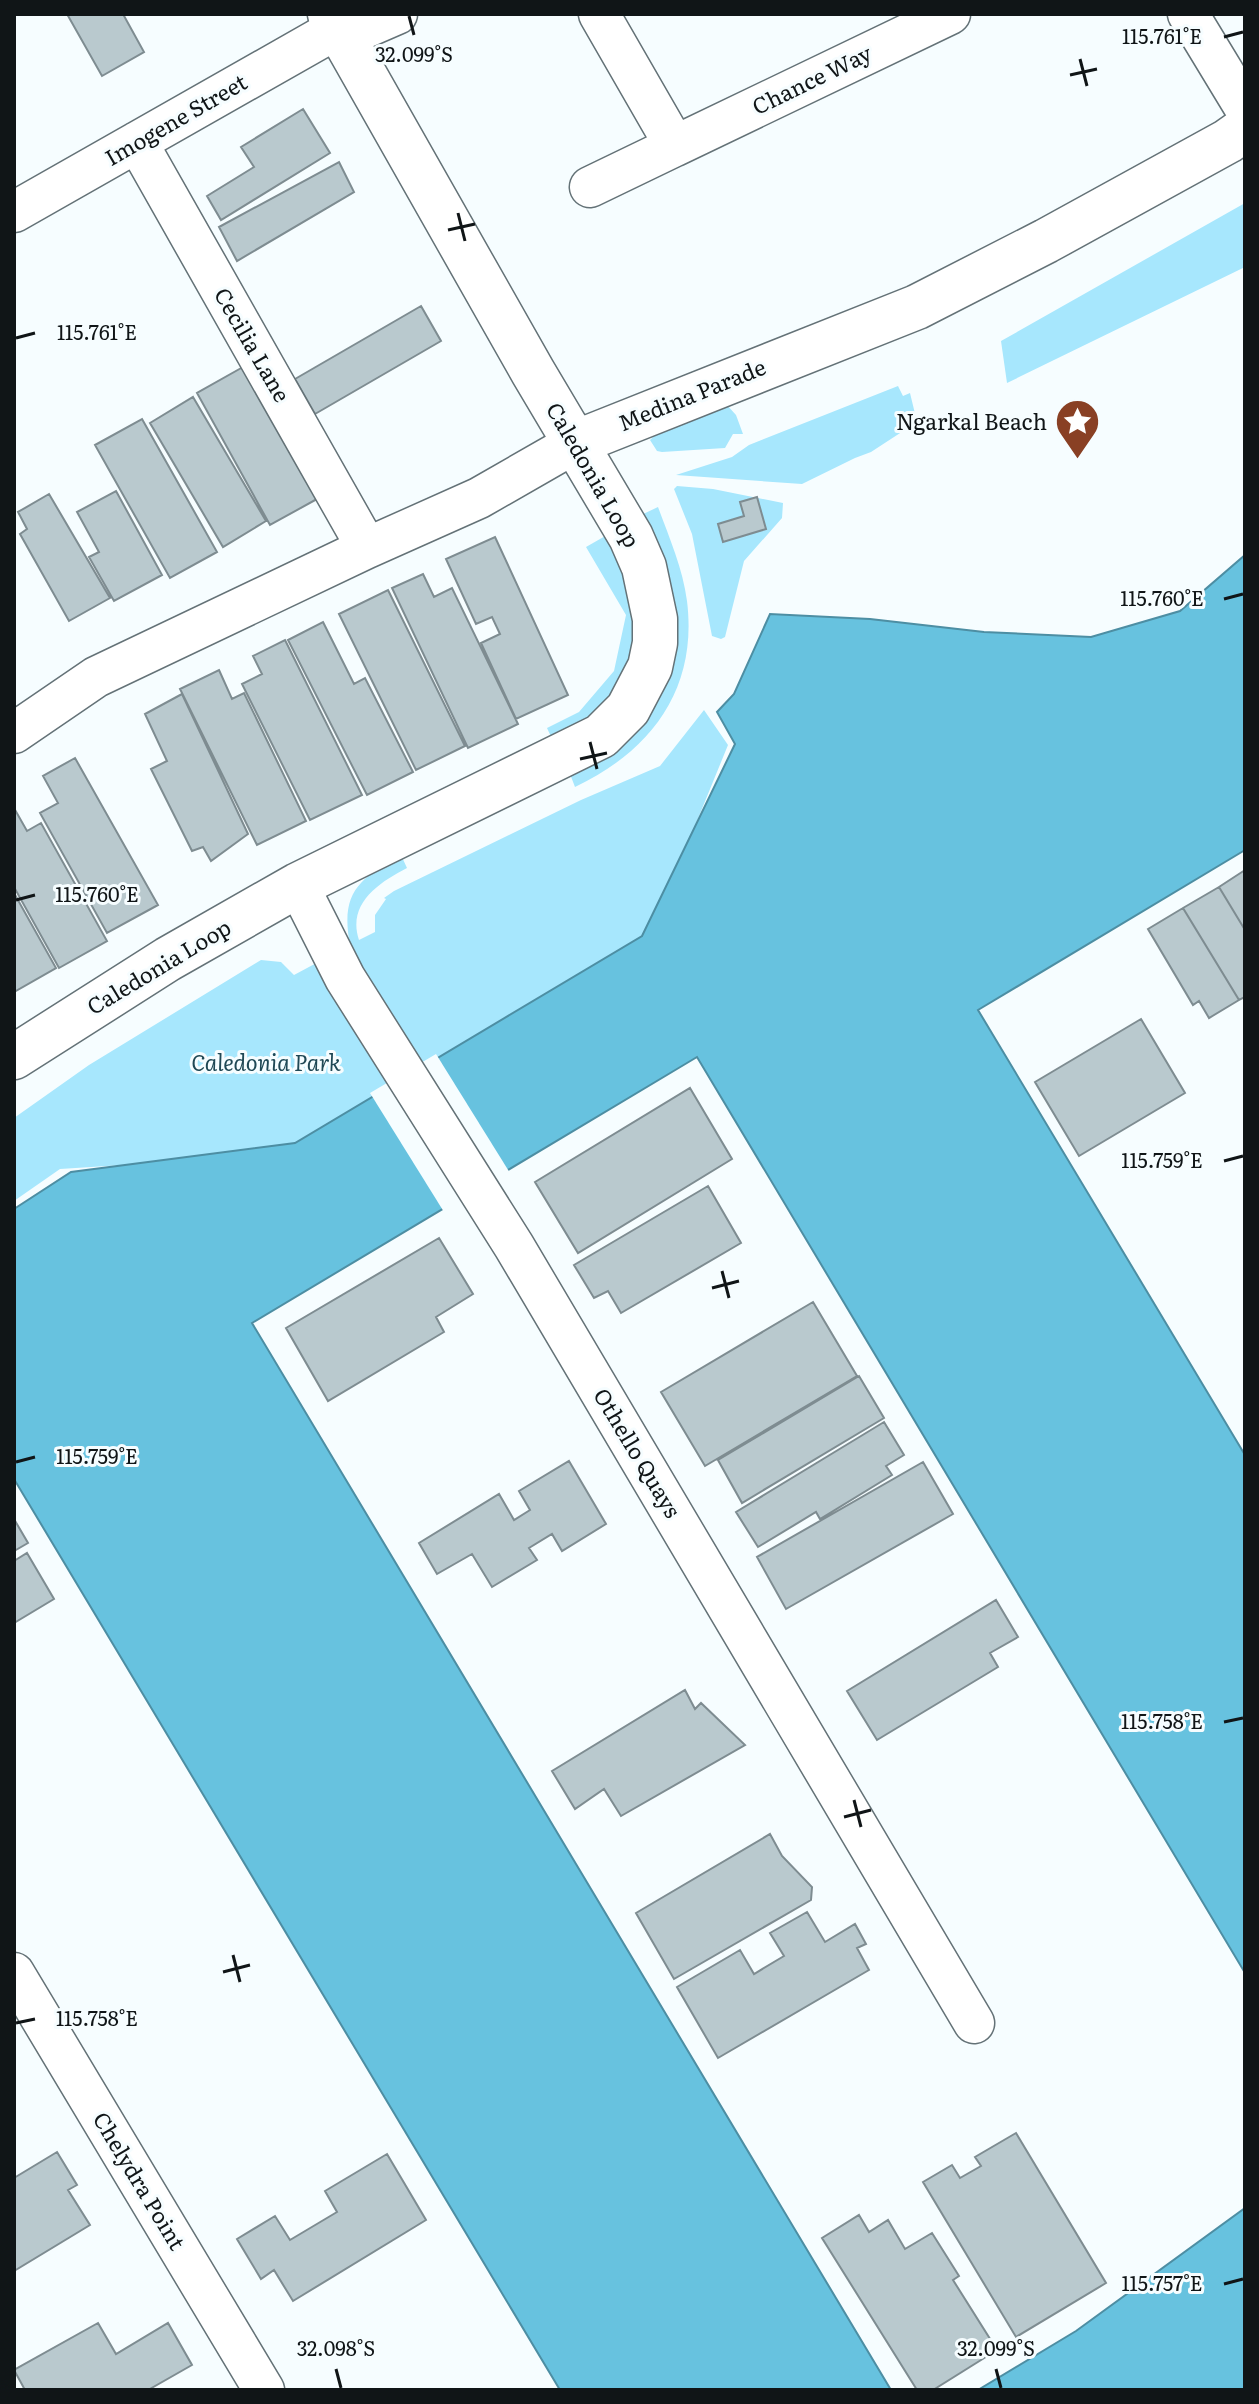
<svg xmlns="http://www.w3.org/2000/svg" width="1259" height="2404" font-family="Literata,serif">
  <rect width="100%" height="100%" fill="#f6fdff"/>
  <path fill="#a7e7fd" d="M1245 203V267L1007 383 1001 341Z
    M898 386 903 396 910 393 917 422 871 452 855 458 802 484 676 475 732 457 749 445Z
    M726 404 736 415 743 434H733L725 448 662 452 657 451 650 440 656 434Z
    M677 486 713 489 783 503 782 518 744 561 725 637 721 639 712 636 692 534 674 489Z
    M658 507C669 537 683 569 687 601 698 689 651 751 575 787L570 774 630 733 639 516Z
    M607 535 632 590 636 640 626 676 597 714 553 741 547 728 579 712 614 671 626 615 586 547Z
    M704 710 728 745 648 941 295 1154 60 1169 14 1201V1118L89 1065 261 960 281 962 294 975 350 945C340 892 359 879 401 855L407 868C378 883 347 904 359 940L375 932V915L386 899 384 898 394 891 581 800 660 766Z"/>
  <path fill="#67c2df" stroke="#4d8ea3" stroke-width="2" d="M1245 555V850L978 1010 1245 1455V1973L697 1057 252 1323 891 2390H560L14 1479V1209L71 1172 295 1143 642 936 735 744 717 712 734 694 770 614 870 619 984 632 1091 637 1180 611Z
    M1245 2208V2390H978L1076 2331Z"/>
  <path fill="#f6fdff" d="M436 1054 510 1173 444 1212 370 1093Z"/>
  <path fill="#b9c9ce" stroke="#7e8c91" stroke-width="2" d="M67 14H123L144 52 102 76Z
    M303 109 330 153 221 220 207 196 254 167 241 147Z
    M339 162 354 192 237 261 219 227Z
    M421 306 441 341 315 414 295 379Z
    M243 367 317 499 270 525 197 393Z
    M193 397 266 521 223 547 150 423Z
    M142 419 217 552 170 578 95 445Z
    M116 491 162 575 114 601 89 557 99 552 77 512Z
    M49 494 110 598 69 621 20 534 27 529 18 512Z
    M757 497 766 529 723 542 718 524 744 516 740 502Z
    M495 537 568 695 516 719 481 643 500 634 492 617 476 624 446 559Z
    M423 574 434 597 452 588 518 724 468 748 392 588Z
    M388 590 465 746 416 770 339 614Z
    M323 622 354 684 365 678 413 772 367 795 288 640Z
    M285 640 362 795 310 820 242 684 262 674 253 656Z
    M219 670 232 699 244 693 306 821 257 845 180 689Z
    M182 694 248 834 211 861 203 847 192 851 151 769 167 761 145 714Z
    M75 758 158 905 107 933 40 813 58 803 43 776Z
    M14 808 27 831 41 823 107 941 59 968 14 887Z
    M1245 870V930L1219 887Z
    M1219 887 1245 930V997L1239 1000 1183 908Z
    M14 893 56 968 14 992Z
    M1183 908 1239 1000 1209 1018 1199 1001 1193 1005 1148 929Z
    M1141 1019 1185 1093 1079 1156 1035 1082Z
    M690 1088 732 1159 578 1253 535 1182Z
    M708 1186 741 1243 621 1313 608 1291 594 1298 574 1265Z
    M439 1238 473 1294 436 1317 444 1332 328 1401 286 1328Z
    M813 1302 857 1376 705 1466 661 1392Z
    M859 1376 884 1418 742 1503 718 1460Z
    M884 1422 904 1455 886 1466 892 1475 820 1519 816 1512 758 1547 736 1512Z
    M569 1461 606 1524 562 1551 552 1534 529 1548 537 1560 492 1587 472 1554 437 1574 419 1543 499 1494 514 1520 530 1510 519 1491Z
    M923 1462 953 1514 786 1609 757 1557Z
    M14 1519 28 1543 14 1551Z
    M27 1553 54 1599 14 1623V1561Z
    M996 1600 1018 1637 990 1653 998 1667 877 1740 847 1691Z
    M685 1690 695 1709 701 1703 745 1745 621 1816 604 1789 575 1809 552 1771Z
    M770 1834 782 1856 812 1887 811 1900 674 1979 636 1913Z
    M807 1912 825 1942 855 1924 866 1944 857 1948 869 1970 718 2058 677 1987 740 1950 754 1974 784 1956 770 1933Z
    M1016 2133 1106 2283 1016 2337 923 2182 952 2165 960 2178 981 2166 975 2157Z
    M57 2152 77 2185 68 2190 90 2225 14 2271V2178Z
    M387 2154 426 2220 293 2301 274 2270 261 2279 237 2239 275 2216 290 2240 337 2212 325 2191Z
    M859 2215 869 2232 888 2220 905 2249 932 2233 959 2276 953 2280 997 2350 933 2390H917L822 2238Z
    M98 2323 116 2354 168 2323 192 2365 148 2390H25L14 2370Z"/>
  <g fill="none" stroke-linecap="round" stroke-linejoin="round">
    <defs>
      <path id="street" d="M599 14 675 146 950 14
        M1188 14 1245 108
        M344 37 397 14
        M137 142 367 548
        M590 187 675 146
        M14 212 338 28
        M14 733 96 677 367 548 479 498 575 443
        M298 885 345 978 514 1246 974 2023
        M14 1973 264 2390"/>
      <path id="secondary" d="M575 443 917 307 1046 241 1228 141 1245 129
        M14 1057 168 959 298 885 601 736 628 709 650 667 655 643V619L644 567 631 537 533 372 330 14"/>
    </defs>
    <use href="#street" stroke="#647277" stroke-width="43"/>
    <use href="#secondary" stroke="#647277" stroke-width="47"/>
    <use href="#street" stroke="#fff" stroke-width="40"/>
    <use href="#secondary" stroke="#fff" stroke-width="44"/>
  </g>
  <path fill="none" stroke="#101517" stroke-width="3" d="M409 16 414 35M1224 37 1243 32M1080 59 1087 86M1070 75 1097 69M458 213 465 241M448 230 475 224M16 338 35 333M1224 599 1243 594M590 742 597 769M580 759 607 753M16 900 35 895M1224 1161 1243 1156M722 1271 729 1298M712 1288 739 1281M16 1462 35 1457M1224 1722 1243 1718M854 1800 861 1827M844 1817 871 1810M233 1955 240 1982M223 1972 250 1965M16 2023 35 2019M1224 2284 1243 2279M336 2369 341 2388M996 2369 1001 2388"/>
  <defs>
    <symbol id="sight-pin" viewBox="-11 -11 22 30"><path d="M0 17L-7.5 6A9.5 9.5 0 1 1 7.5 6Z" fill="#894024" stroke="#f6fdff"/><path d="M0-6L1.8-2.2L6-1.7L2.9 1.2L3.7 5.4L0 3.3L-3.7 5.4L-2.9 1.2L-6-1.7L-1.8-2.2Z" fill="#fff"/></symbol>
  </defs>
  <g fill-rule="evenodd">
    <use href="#sight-pin" x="1052" y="396" width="51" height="69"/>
  </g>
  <g text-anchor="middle" stroke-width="6" stroke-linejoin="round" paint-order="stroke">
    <g font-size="22" fill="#101517" stroke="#f6fdff">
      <text transform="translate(812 80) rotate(-26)" y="8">Chance Way</text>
      <text transform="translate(176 120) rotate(-30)" y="8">Imogene Street</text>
      <text transform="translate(252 345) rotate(60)" y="8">Cecilia Lane</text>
      <text transform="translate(692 395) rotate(-22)" y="8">Medina Parade</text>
      <text transform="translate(593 475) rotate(60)" y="8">Caledonia Loop</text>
      <text transform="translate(159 967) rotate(-31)" y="8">Caledonia Loop</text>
      <text transform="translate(637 1453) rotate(59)" y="8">Othello Quays</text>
      <text transform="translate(139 2181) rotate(59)" y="8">Chelydra Point</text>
    </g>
    <g font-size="22" fill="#101517" stroke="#f6fdff" text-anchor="end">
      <text x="1047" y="430">Ngarkal Beach</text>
    </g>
    <g font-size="22" font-style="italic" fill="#1f4855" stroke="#f6fdff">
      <text x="266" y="1071">Caledonia Park</text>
    </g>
  </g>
  <g font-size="20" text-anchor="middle" fill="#101517" stroke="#f6fdff" stroke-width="6" stroke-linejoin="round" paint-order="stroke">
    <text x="1162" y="44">115.761°E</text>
    <text x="414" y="62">32.099°S</text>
    <text x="97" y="340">115.761°E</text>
    <text x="1162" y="606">115.760°E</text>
    <text x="97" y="902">115.760°E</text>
    <text x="1162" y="1168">115.759°E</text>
    <text x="97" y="1464">115.759°E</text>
    <text x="1162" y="1729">115.758°E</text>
    <text x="97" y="2026">115.758°E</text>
    <text x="1162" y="2291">115.757°E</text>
    <text x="336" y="2356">32.098°S</text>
    <text x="996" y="2356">32.099°S</text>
  </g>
  <rect width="1259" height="2404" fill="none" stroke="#101517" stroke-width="32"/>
</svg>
